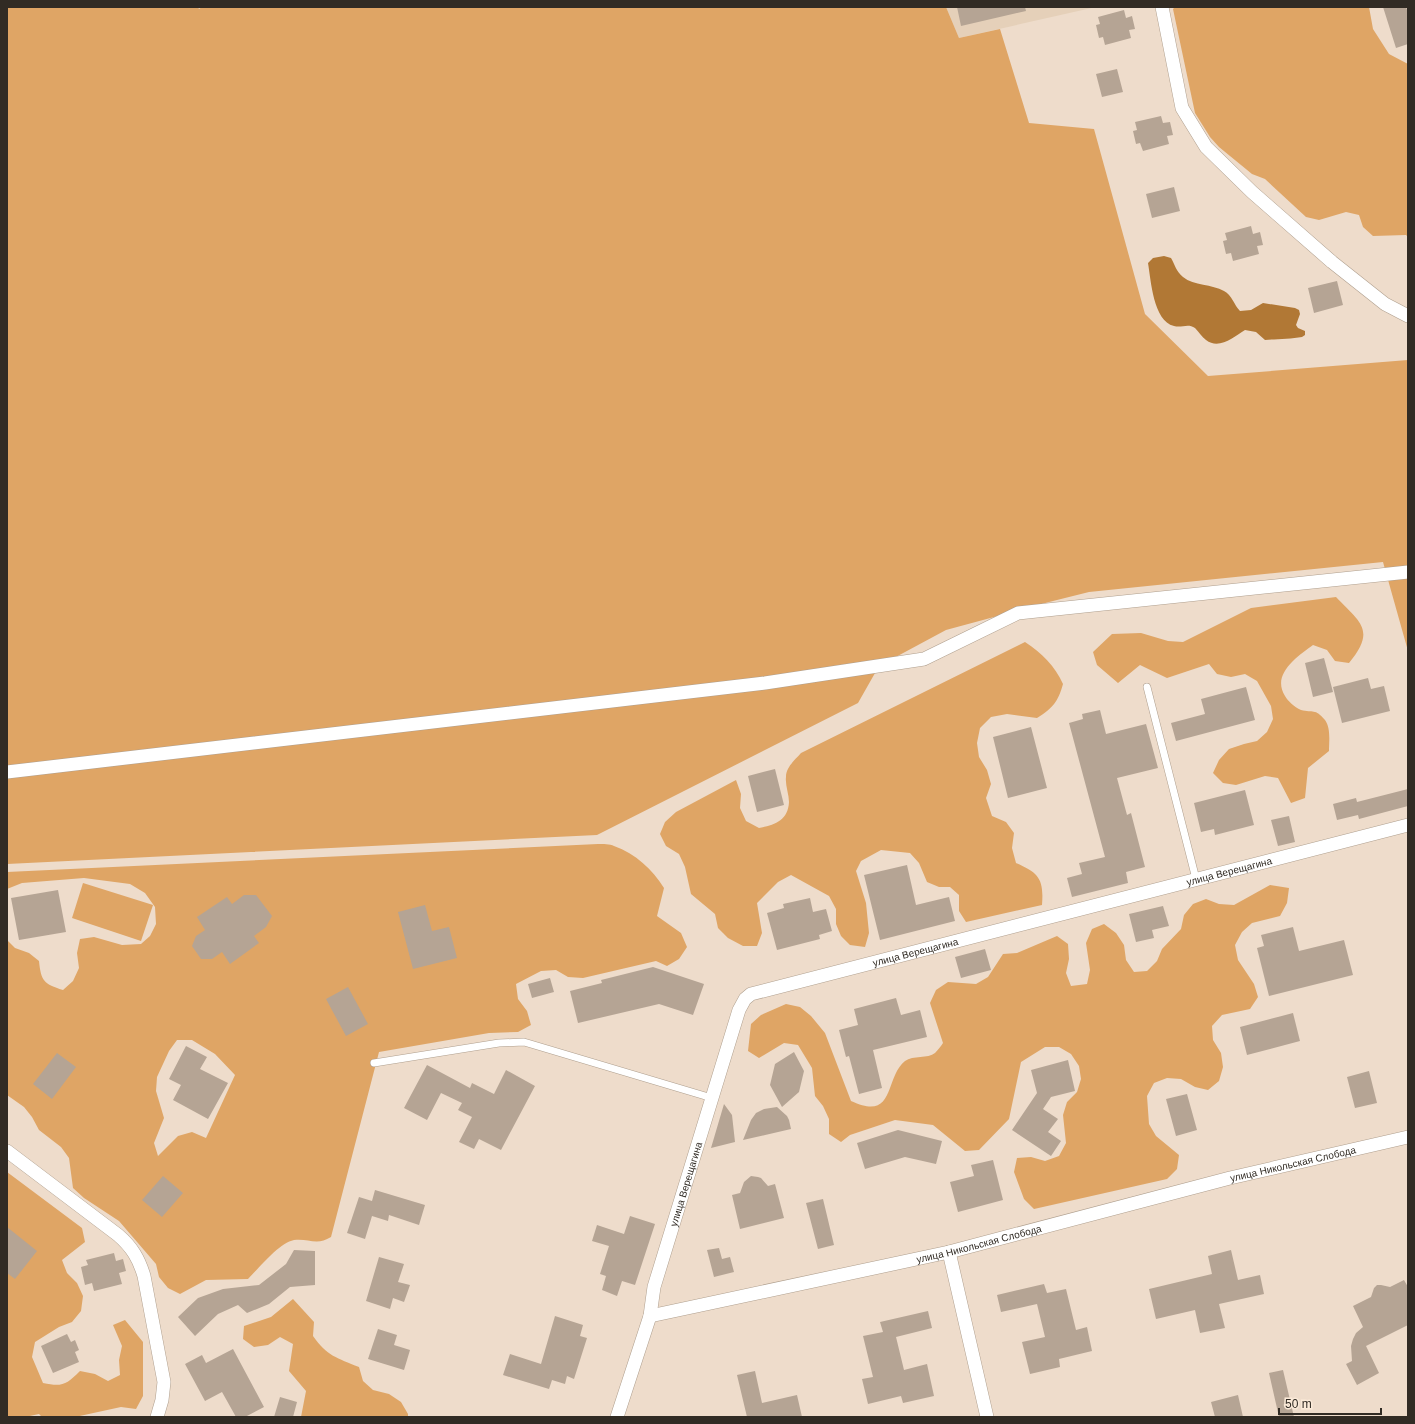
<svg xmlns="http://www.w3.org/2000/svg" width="1415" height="1424" font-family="Helvetica,sans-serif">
  <rect width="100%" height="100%" fill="#eedccb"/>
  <path fill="#e5d0b9" d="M946 7H1096L959 38Z"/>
  <path fill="#dfa565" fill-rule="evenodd" d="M7 7H198L199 9 202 7H946L959 38 1000 29 1029 123 1094 129 1145 314 1208 376 1408 360V651L1383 562 1089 592 1049 602 946 630 879 666 858 703 597 835 7 864Z
    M1175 7H1369L1373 29 1389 54 1408 64V237L1406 235 1373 236 1363 227 1359 215 1346 212 1319 220 1306 217 1265 179 1252 174 1219 147 1210 137 1195 113 1173 9Z
    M1336 597C1361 623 1376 630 1349 663L1335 661 1327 650 1313 645C1298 656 1271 674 1285 696 1288 701 1294 707 1301 710 1313 713 1315 708 1325 720 1331 728 1329 742 1329 751L1308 768 1305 798 1291 803 1278 778 1265 776 1236 785 1223 783 1213 773 1219 760 1229 749 1244 744 1257 741 1267 732 1273 719 1271 706 1257 681 1245 674 1231 677 1217 674 1209 664 1167 678 1140 665 1118 683 1097 665 1093 652 1112 634 1141 633 1168 641 1183 642 1251 608Z
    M1025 642C1042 653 1055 666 1063 684 1058 702 1053 708 1037 718L1007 714 991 717 980 728 977 743 979 757 987 770 991 784 986 798 992 816 1006 822 1014 833 1012 848 1016 863C1039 873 1044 879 1042 905L966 922 959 911V895L950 887H939L927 882 919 863 910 853 881 850 861 861 856 871 866 903 869 933 865 947 850 945 841 936 836 924V909L829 896 791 875 778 882 757 903 762 933 757 946H743L728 938 718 928 715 914 691 894 685 867 679 854 666 846 660 834 665 822 676 812 736 780 741 794 740 808 746 821 759 828C774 825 788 821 789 802 789 794 785 785 786 777 786 767 795 760 801 753Z
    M598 844C603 844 610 844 614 846 636 854 652 869 664 888L657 916 681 933 687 947 679 959 667 966 656 961 583 978 568 977 556 970 541 971 516 984 518 999 527 1011 531 1025 518 1032 489 1033 379 1052 331 1237C317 1246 308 1238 294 1240 279 1243 259 1268 248 1279L206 1280 180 1294 168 1288 159 1277 156 1264 119 1221 84 1198 73 1188 69 1158 61 1147 39 1130 32 1117 24 1107 7 1095V940L15 948 29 953 39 961C41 981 44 984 63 990L73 981 79 968 77 953 80 939 94 937 122 945 141 944 150 936 156 924 155 907 145 893 130 884 84 878 22 883 7 889V872ZM177 1040H192L215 1054 235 1075 206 1138 192 1132 178 1136 158 1156 154 1143 164 1118 156 1091 157 1077 169 1051Z
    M83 883 153 905 141 941 72 918Z
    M1270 885 1289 888 1287 903 1280 916 1252 923 1242 932 1235 945 1238 960 1254 984 1258 997 1250 1009 1222 1015 1212 1026 1213 1040 1221 1053 1223 1067 1219 1081 1208 1090 1195 1087 1181 1079 1167 1078 1154 1083 1147 1096 1149 1124 1156 1136 1179 1155 1177 1169 1167 1179 1034 1209 1024 1199 1014 1172 1017 1158 1031 1157 1045 1161 1059 1156 1066 1143 1063 1115 1067 1102 1077 1092 1081 1079 1079 1066 1071 1054 1059 1047H1045L1021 1062 1009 1119 979 1150 965 1151 933 1125 895 1120 850 1135 841 1142 829 1134V1119L823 1106 815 1096 812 1068 798 1045 784 1043 759 1058 748 1051 751 1024 761 1015 786 1004 800 1007 811 1016 825 1033 851 1101C896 1122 884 1078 905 1061 913 1055 928 1059 935 1053 938 1050 941 1046 943 1043L930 1003 936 990 948 982 976 984 988 977 1003 954 1017 953 1057 936 1068 944 1069 959 1066 973 1071 986 1087 984 1090 970 1086 943 1092 929 1104 924 1116 933 1124 945 1126 960 1134 972 1147 971 1157 961 1162 949 1181 929 1184 915 1193 904 1206 899 1219 904 1234 905Z
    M7 1172 82 1228 85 1242 62 1260 67 1273 77 1283 83 1296 81 1311 72 1322 59 1327 35 1342 32 1357 43 1383C62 1387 66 1385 80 1371L95 1374 108 1381 120 1375 119 1360 122 1346 113 1325 125 1320 143 1342V1396L136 1409 121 1407 75 1417H42L39 1414 25 1417H7Z
    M293 1299 314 1322 313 1336C327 1356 337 1358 359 1367L363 1381 373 1390 389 1394 401 1402 408 1414V1417H301L306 1391 289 1371 293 1344 280 1337 268 1345 254 1347 243 1339 244 1326 271 1317Z"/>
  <path fill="#b17835" d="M1164 256 1171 258C1175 265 1176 271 1183 277 1194 286 1212 284 1224 291 1232 295 1234 305 1240 311L1251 310 1263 303 1295 308 1299 310 1300 314 1296 325 1298 328 1305 331V335L1302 337C1291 339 1276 339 1265 340L1256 332 1245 330C1234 337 1219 350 1206 340 1202 337 1199 332 1195 328 1188 323 1182 328 1174 326 1153 321 1151 280 1148 263L1153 258Z"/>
  <path fill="#b5a494" d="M957 7H1025L1026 11 961 26Z
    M1383 7H1406L1408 12V44L1396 48Z
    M1124 10 1126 18 1132 16 1135 29 1129 30 1131 38 1105 45 1103 37 1099 38 1096 25 1100 24 1098 17Z
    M1117 69 1123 92 1102 97 1096 74Z
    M1161 116 1163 123 1170 122 1173 135 1167 136 1169 144 1143 151 1140 143 1136 144 1133 131 1137 130 1135 122Z
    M1174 187 1180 211 1152 218 1146 194Z
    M1251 226 1253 234 1260 232 1263 245 1257 246 1259 254 1233 261 1231 253 1226 254 1223 241 1227 240 1225 233Z
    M1337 281 1343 305 1314 313 1308 288Z
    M1324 658 1333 692 1313 697 1305 663Z
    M1368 678 1371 689 1384 686 1390 711 1342 723 1333 687Z
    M1246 687 1255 720 1176 741 1171 723 1205 714 1201 699Z
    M1100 710 1106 734 1146 724 1158 768 1117 778 1127 815 1131 813 1145 867 1126 872 1128 883 1072 897 1067 878 1082 874 1079 863 1105 857 1069 723 1083 719 1082 714Z
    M1031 727 1047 788 1008 798 993 737Z
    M775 769 784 805 757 812 748 776Z
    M1408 789V806L1359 819 1358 815 1337 820 1333 804 1356 798 1357 802Z
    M1245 790 1254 825 1215 835 1214 829 1201 832 1194 803Z
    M1289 816 1295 842 1278 846 1271 820Z
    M907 865 916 905 949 897 955 921 880 940 864 875Z
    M58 890 66 932 19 940 11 898Z
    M244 895H256L272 916 266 927 254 936 259 943 230 964 222 952 212 959H201L192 946 196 936 205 930 197 917 227 897 232 904Z
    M810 898 813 912 826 909 832 931 819 935 820 939 777 950 767 913 784 908 783 904Z
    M425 905 432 931 449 927 457 958 413 969 398 912Z
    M1163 906 1169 926 1152 930 1154 938 1136 942 1129 914Z
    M1293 927 1299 951 1344 940 1353 975 1269 996 1257 948 1264 946 1261 935Z
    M985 949 991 970 961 978 955 957Z
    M653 967 704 984 693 1015 659 1004 578 1023 570 991 602 983 601 980Z
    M550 978 554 992 532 998 528 984Z
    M348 987 368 1024 346 1036 326 999Z
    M896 998 901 1015 920 1010 927 1037 873 1050 882 1088 859 1094 849 1056 846 1057 839 1030 858 1025 854 1009Z
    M1293 1013 1300 1041 1247 1055 1240 1027Z
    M186 1046 207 1057 200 1069 228 1083 208 1119 173 1100 181 1085 169 1079Z
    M794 1052 804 1071 799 1092 782 1107 770 1085 775 1064Z
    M57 1053 76 1067 52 1099 33 1084Z
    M1068 1060 1075 1091 1051 1097 1043 1109 1058 1119 1048 1132 1061 1141 1051 1156 1012 1130 1037 1093 1031 1070Z
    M427 1065 470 1088 472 1083 494 1094 506 1070 535 1086 501 1150 479 1139 474 1149 459 1142 472 1117 458 1110 462 1103 441 1093 427 1120 404 1108Z
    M1369 1071 1377 1103 1355 1108 1347 1077Z
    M1187 1094 1197 1130 1176 1136 1166 1099Z
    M724 1104 732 1115 735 1142 711 1148Z
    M777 1107 787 1116 789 1120 791 1129 743 1140 751 1120 756 1113 764 1109Z
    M898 1130 942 1141 936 1164 905 1157 865 1169 857 1143Z
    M993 1160 1003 1200 958 1212 950 1182 974 1176 971 1165Z
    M163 1176 183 1193 162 1217 142 1200Z
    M751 1176 758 1177 761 1178 768 1186 775 1184 784 1218 740 1229 732 1195 740 1193 744 1182Z
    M375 1190 425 1205 419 1225 389 1215 388 1221 372 1216 365 1239 347 1233 359 1197 372 1201Z
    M823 1199 834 1245 818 1249 806 1203Z
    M630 1216 655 1224 635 1285 622 1281 617 1296 602 1290 606 1276 600 1274 609 1246 592 1241 597 1225 624 1234Z
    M7 1227 37 1251 15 1279 7 1273Z
    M719 1248 722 1259 730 1257 734 1272 714 1277 707 1250Z
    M294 1250 315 1251V1285L290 1287 269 1304 247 1313 238 1305 218 1314 195 1336 178 1317 198 1298 223 1289 259 1285 286 1264Z
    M1231 1250 1238 1280 1260 1275 1264 1294 1219 1304 1225 1328 1200 1333 1195 1310 1156 1319 1149 1289 1212 1274 1208 1256Z
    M114 1253 116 1261 123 1259 126 1271 119 1273 122 1284 94 1291 92 1283 85 1285 81 1267 88 1265 86 1260Z
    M379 1257 404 1264 398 1282 410 1285 404 1302 393 1298 390 1309 366 1301Z
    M1404 1280 1408 1287V1325L1366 1346 1379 1373 1357 1385 1346 1364 1352 1361 1351 1346 1353 1339 1356 1333 1363 1327 1353 1306 1371 1297 1374 1288 1377 1285H1381L1390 1287Z
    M1044 1284 1047 1293 1066 1289 1076 1330 1087 1327 1092 1351 1059 1359 1060 1367 1030 1374 1022 1342 1045 1337 1037 1304 1001 1312 997 1295Z
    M928 1311 932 1328 896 1337 904 1370 927 1364 934 1396 903 1403 901 1396 868 1404 862 1379 873 1377 863 1336 883 1332 880 1322Z
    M555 1316 583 1325 580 1336 587 1338 574 1379 567 1376 565 1384 552 1380 549 1389 503 1375 510 1354 541 1364Z
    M378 1329 397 1335 394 1345 410 1350 404 1370 368 1359Z
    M67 1334 71 1342 75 1340 79 1350 75 1352 79 1362 53 1373 41 1346Z
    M233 1349 264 1407 245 1417H236L222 1392 205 1401 185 1364 202 1355 206 1363Z
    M1283 1370 1294 1417H1279L1269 1373Z
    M755 1371 762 1403 797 1395 802 1417H747L737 1375Z
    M1238 1395 1243 1417H1215L1211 1402Z
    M280 1397 297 1402 293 1417H274Z"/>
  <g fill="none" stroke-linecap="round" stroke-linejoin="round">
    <defs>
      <path id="service" d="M1147 687 1196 879
        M374 1063 499 1043 524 1042 712 1098"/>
      <g id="minor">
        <path d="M1162 7 1182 108 1206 147 1252 192 1332 262 1385 304 1408 316"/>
        <path d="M7 772 765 683 924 659 1018 613 1408 572"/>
        <path d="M7 1151 118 1235C132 1247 139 1259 144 1276L164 1382 162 1400 157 1417"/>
        <path d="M949 1252 987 1417"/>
        <path id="s1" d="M650 1316 654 1287 739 1010 745 999 751 994 1408 825"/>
        <path id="s2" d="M617 1417 650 1316 949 1252 1230 1178 1408 1137"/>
      </g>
    </defs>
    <use href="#service" stroke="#af9f8e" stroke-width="8"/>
    <use href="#minor" stroke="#af9f8e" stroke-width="14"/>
    <use href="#service" stroke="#fff" stroke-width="7"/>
    <use href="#minor" stroke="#fff" stroke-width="13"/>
  </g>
  <g text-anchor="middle" stroke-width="3" stroke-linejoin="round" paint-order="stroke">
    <g font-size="10" fill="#312b24" stroke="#fbead8">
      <text dy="4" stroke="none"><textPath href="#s1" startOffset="833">улица Верещагина</textPath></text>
      <text dy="4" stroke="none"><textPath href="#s1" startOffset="509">улица Верещагина</textPath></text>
      <text dy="4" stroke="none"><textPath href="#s2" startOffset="767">улица Никольская Слобода</textPath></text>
      <text dy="4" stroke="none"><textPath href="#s1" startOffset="137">улица Верещагина</textPath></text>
      <text dy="4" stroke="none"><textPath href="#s2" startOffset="443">улица Никольская Слобода</textPath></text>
    </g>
  </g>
  <rect width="1415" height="1424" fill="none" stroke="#312b24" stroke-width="16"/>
  <path d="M1279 1408v6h102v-6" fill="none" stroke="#312b24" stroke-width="2"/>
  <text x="1285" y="1408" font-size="12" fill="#312b24" stroke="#fbead8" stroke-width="3" paint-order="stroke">50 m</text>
</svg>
